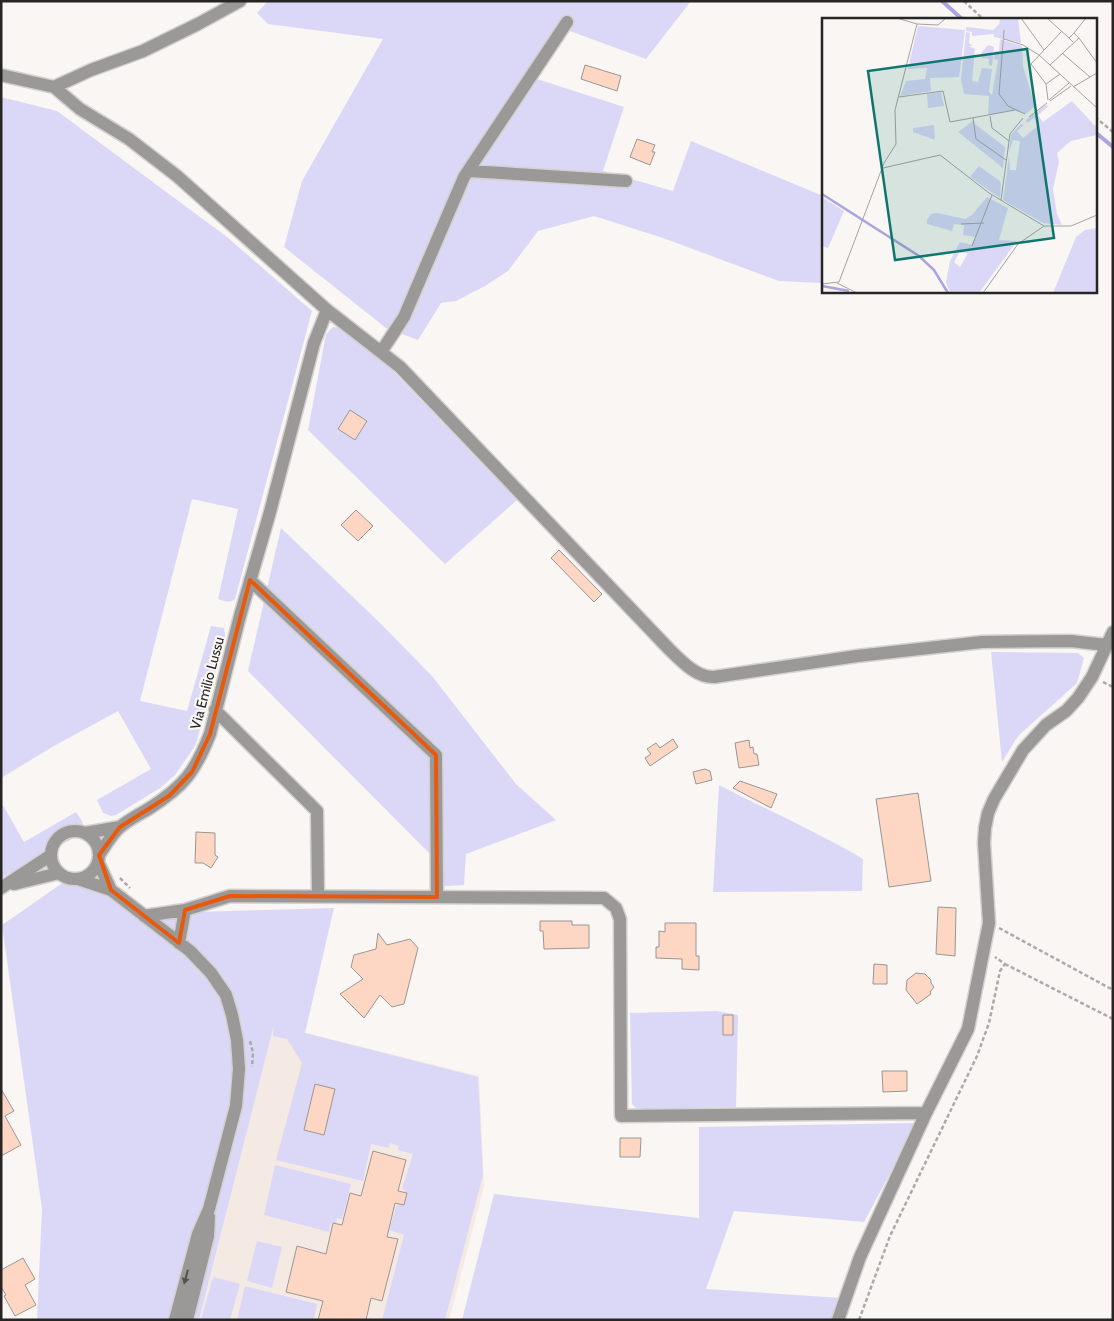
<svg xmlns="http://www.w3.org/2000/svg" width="1114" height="1321" font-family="Cabin,sans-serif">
  <rect width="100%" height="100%" fill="#f9f6f4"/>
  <path fill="#f4e9e3" d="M274 1025 479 1076 484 1186 449 1320H199Z"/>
  <path fill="#dbd8f7" d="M268 1H691L646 59 567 30 537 79 624 107 603 171 673 191 691 141 823 196V282L821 283 779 281 663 238 594 216 538 231 508 271 485 286 456 301 441 303 418 340 386 328 284 247 302 181 383 39 268 24 257 13Z
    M1 97 57 111 227 237 312 311 235 599C230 604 224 601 218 599L238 509 192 499 140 701 187 711 211 626 224 628 225 636 196 744 191 752 175 775 160 788 116 815 111 816 103 813 97 800 151 769 118 711 54 746 1 778Z
    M333 327 342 328 393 371 517 500 445 564 308 430 326 334Z
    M281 528 381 624 432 676 516 784 556 820 466 854 464 885 433 887 434 858 248 671Z
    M991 652 1078 653 1084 658 1077 683 1018 736 1002 762Z
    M719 785C767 810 817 832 863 859L862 891 713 892Z
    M1 802 24 842 76 812 82 821 84 830 81 834 1 878Z
    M74 875 107 896 158 913 334 908 305 1033 478 1077 483 1175 445 1320H382L404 1235 389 1230 397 1204 402 1205 405 1190 402 1189 413 1154 398 1150 399 1146 390 1143 389 1148 371 1144 363 1181 276 1160 302 1063 287 1039 273 1036 274 1025 199 1320H37L42 1209 2 925Z
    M717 1011 738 1015 736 1107 647 1109 636 1108 632 1104 630 1013Z
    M917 1123 864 1222 734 1211 706 1289 842 1298 833 1320H462L494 1194 699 1218V1127Z
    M275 1165 351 1184 342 1219 337 1218 336 1224 331 1223 329 1232 264 1215Z
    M257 1241 282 1247 272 1288 247 1281Z
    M213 1277 240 1284 230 1320H201Z
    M245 1286 317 1304 314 1320H237Z"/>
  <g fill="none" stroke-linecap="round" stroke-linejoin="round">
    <path stroke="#aaa4df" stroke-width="4" d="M942 1 962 19
      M1095 132 1113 147"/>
  </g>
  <path fill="#fdd7c3" stroke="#999694" d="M585 65 621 76 617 91 581 79Z
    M637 139 655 145 652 152H655L650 165 630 157Z
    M350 410 367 421 355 440 338 429Z
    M356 510 373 526 358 541 341 525Z
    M559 550 602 594 594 602 551 558Z
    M673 739 678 747 650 766 645 758 651 754 647 749 656 743 660 748Z
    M749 740 750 748 753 747 754 754H757L759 765 739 768 735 743Z
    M705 769 710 771 712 780 696 784 693 772Z
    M740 781 777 794 771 808 733 788Z
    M918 793 931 881 889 887 876 799Z
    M196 832 215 833V855L218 857 211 868 203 863H195Z
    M938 907 956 908 955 956 936 954Z
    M540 921H572V925H589V948L544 949 543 931H540Z
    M665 923H696V956H699V970L682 969V959L656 958V947H659V931L665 932Z
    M378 933 387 945 410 939 418 948 404 1004 392 1007 380 995 364 1018 340 994 363 979 351 967 354 955 376 949Z
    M874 964 887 965V984H873Z
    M916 973 925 974 931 980V983L934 987 930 992 931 994 917 1004 906 990 907 980Z
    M723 1015H733V1035H723Z
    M882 1071H907V1091L883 1092Z
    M315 1084 335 1089 324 1135 304 1130Z
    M1 1089 14 1111 5 1116 21 1145 1 1156Z
    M620 1138H641L640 1157H620Z
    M373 1151 406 1160 398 1191 407 1193 404 1205 395 1203 387 1237 398 1239 382 1301 371 1298 366 1320H318L323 1301 286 1292 297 1246 326 1254 333 1223 342 1225 350 1193 361 1196Z
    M23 1258 35 1279 25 1285 36 1305 15 1316 4 1296 6 1295 1 1287V1270Z"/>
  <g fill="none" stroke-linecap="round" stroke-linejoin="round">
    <defs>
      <path id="minor" d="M1 75 54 87 80 109 129 139 177 176 327 310 400 367 669 649C681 661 697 678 714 677L857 656 982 642 1071 641 1106 645
        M54 87 91 70 143 51 198 24 240 1
        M469 171 626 181
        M381 352 404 317 464 177 567 22
        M250 580 436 755 437 897
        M215 710 317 811 318 896
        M51 855a24 24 0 1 1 48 0a24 24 0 1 1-48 0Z
        M85 833 120 827
        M99 855C105 846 112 834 120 827 128 820 140 814 150 808 184 786 195 772 210 734L240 616 270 512 314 343 327 310
        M98 862 111 890
        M78 879 111 890 190 951 211 973 226 995 232 1015 237 1040 239 1069 236 1106 209 1209 198 1234 175 1320
        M14 884 59 873
        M1 888 51 855
        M144 916 185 910 230 896 604 898 616 908 620 919 621 1116 926 1113
        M179 943 185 910
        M187 1320 208 1236 209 1217
        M838 1320 860 1257 926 1113 968 1029 989 923 984 843 985 828 988 813 994 799 1023 750 1046 725 1066 711 1078 698 1092 677 1113 632"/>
    </defs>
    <use href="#minor" stroke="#d3d0cf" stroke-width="15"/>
    <path stroke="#aca9a8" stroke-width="2.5" stroke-dasharray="4 2.5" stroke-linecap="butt" d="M964 1 983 19
      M1095 117 1113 132
      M1103 682 1113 687
      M120 878 130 888
      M999 928 1113 990
      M1005 964 1113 1019
      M250 1041 253 1053 252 1067
      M859 1320 890 1236 977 1056 989 1023 1000 971 1005 964 995 957"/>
    <use href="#minor" stroke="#9a9998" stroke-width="12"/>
  </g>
  <defs><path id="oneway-solid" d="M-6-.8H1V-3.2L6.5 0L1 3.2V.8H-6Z" transform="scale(1.25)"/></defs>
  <use fill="#545352" href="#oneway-solid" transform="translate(186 1277) rotate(105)"/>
  <path fill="none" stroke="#e8590c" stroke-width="4" stroke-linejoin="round" d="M250 580 436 755 437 897 230 896 185 910 179 943 111 890 99 855 120 827 169 796 192 772 210 734Z"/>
  <g text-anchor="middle" stroke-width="4.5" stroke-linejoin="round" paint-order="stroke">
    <g font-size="14" fill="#262524" stroke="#f9f6f4">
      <text transform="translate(207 683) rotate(-75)" y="5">Via Emilio Lussu</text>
    </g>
  </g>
  <g transform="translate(822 18)">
    <rect width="275" height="275" fill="#f9f6f4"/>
    <path d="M178 0H196L199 25 172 19V16L150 18V14L144 13V9L171 12 177 6ZM96 8 143 12 137 59 108 60 109 73 78 78 84 63 103 61 105 50 86 51ZM144 14 148 15 147 25 151 28H147L153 31 150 63 156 64 160 50 170 51 167 74 170 77 176 42 172 41 173 33H177L178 21 200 28 201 48 213 88 204 96 191 92 166 97 167 78 142 76 139 62ZM166 27 172 29 170 48 167 47V41L160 40 159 35ZM119 74 122 88 106 90 105 76ZM250 83 273 108 275 106V117L249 123 235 135 237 144 231 171 235 196 240 207 221 205 181 182 187 138 188 152H194L198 123 191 122 187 134 189 117 199 106 202 107 195 113 201 120 217 107 212 100 205 105 204 102 223 87 227 88 216 97 221 104ZM152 102 153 106 183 129 181 150 136 114ZM112 107 113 122 91 114V110ZM157 148 179 164 178 180 148 159ZM0 179 22 193 6 230 0 228ZM165 179 186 190 177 222 195 223 157 275H128L124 264 128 243 138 224 150 227 153 219 141 217 142 207 132 206 130 213 105 206V202L109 196 115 195 143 201 150 197ZM137 235H146L138 249 132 244ZM275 210V275H231L254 219 263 212Z" fill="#dbd8f7" fill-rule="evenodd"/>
    <path fill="none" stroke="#aaa4df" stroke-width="2.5" d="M0 176 97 238 112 252 126 275M0 268 27 273"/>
    <path fill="none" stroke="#a5a2a1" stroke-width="1" d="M75 0 95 6M199 0 222 32M225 0 247 20M182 12 177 76 186 88 203 96M252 15 264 0M257 20 275 45M182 21 201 27 217 37 275 90M240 35 268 59M228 47 257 20 252 15 247 20 251 24M224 66 238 56M251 69 275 55M77 79 121 73 128 104 193 92M226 82 224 66 209 46 240 13M227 82 247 65M228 83 249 68M168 98 170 110 187 123M207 99 225 85M151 100 154 121 184 142M61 150 118 137 167 175 222 208H249L275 197M179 182 188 116 201 100M139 206 162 205M150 228 170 177M15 265 35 275M0 266 17 264 62 145 74 126 73 92 95 6 116 7 124 0M161 275 196 226 222 208"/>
    <path fill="#0f766e" fill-opacity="0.15" stroke="#0f766e" stroke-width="2.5" d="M205 31 232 220 73 242 46 53Z"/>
    <rect width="275" height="275" fill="none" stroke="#262524" stroke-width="2.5"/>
  </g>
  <rect width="1114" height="1321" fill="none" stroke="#262524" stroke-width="5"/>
</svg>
